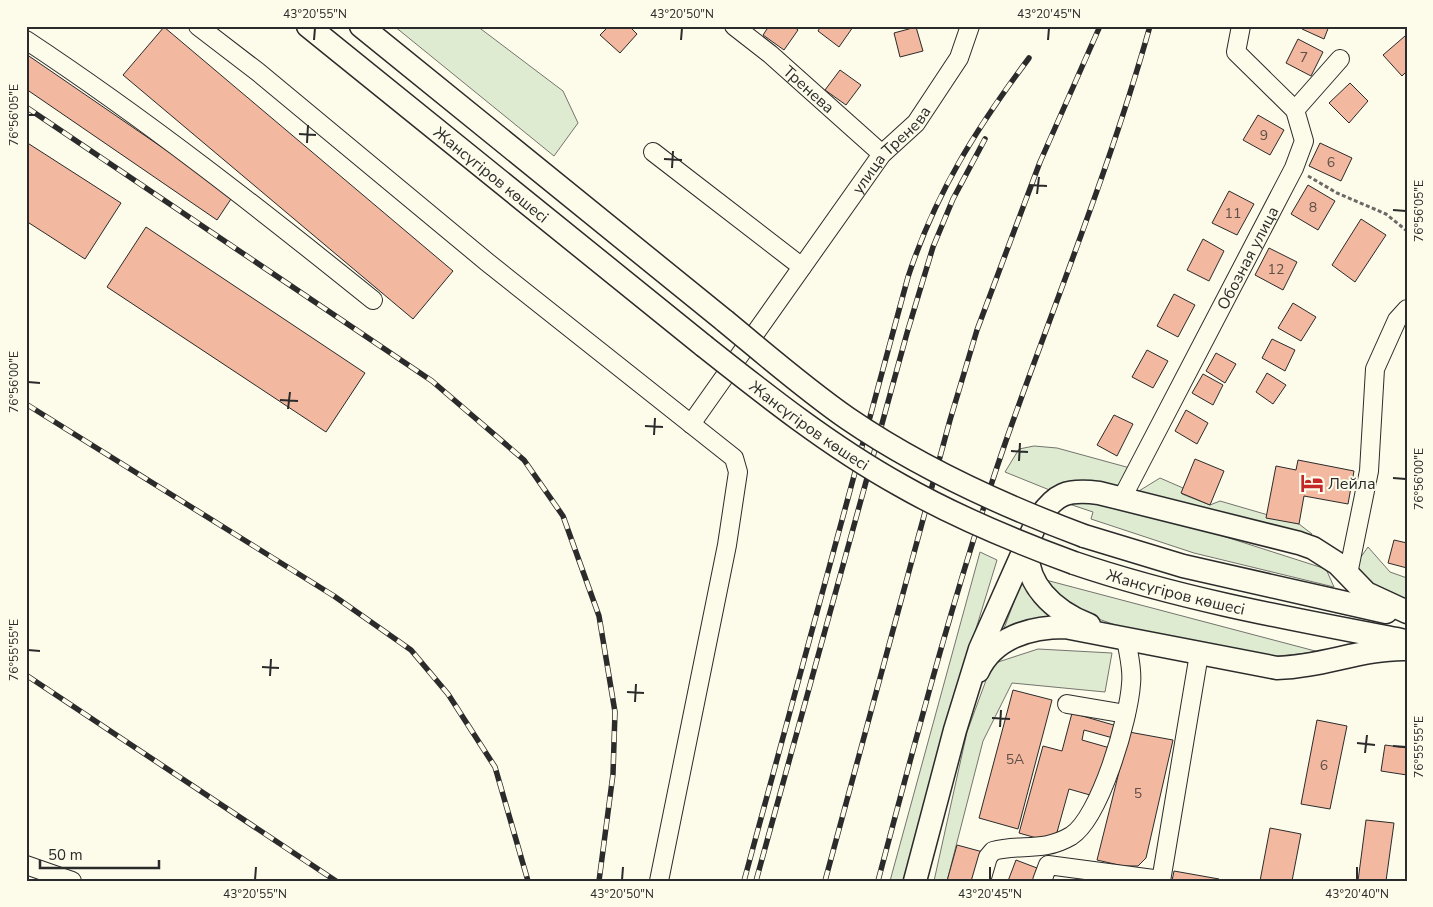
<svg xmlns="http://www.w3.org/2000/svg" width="1433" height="907" font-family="'Nunito Sans',sans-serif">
  <rect width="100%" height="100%" fill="#fdfbea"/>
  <path fill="#deebd1" stroke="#74746e" d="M394 26H477L563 91 578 123 554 156Z
    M1034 446 1057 448 1130 468 1117 489 1052 491 1005 472 1019 449Z
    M1160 478 1183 488 1182 494 1210 505 1220 501 1299 524 1312 534 1297 537 1134 494Z
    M1104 498 1326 569 1334 587 1194 553 1091 519 1093 512 1063 502Z
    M1368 547 1390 572 1407 578V603L1390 597 1353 568Z
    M980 552 997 560 938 753 905 881H890Z
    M1023 578 1057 616 1003 631Z
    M1042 579 1319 652 1257 658 1154 639 1071 609Z
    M1038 649 1112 653 1105 692 1012 683 983 741 947 881H934L967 732 992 664Z"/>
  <path fill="#f2b8a0" stroke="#2b2b2b" d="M609 26H629L637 34 620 53 600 35Z
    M769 26H793L798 30 784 50 763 35Z
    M821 26H853V27L839 47 818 31Z
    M1303 26H1329L1324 39 1302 29Z
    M164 27 453 271 413 319 123 75Z
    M916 27 923 51 900 57 894 33Z
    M1405 36 1407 38V71L1402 76 1383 55Z
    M1298 39 1323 52 1311 76 1286 63Z
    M26 54 233 196 217 220 26 89Z
    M840 70 861 85 846 105 825 90Z
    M1350 83 1368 101 1349 123 1329 103Z
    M1258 115 1284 130 1270 155 1243 140Z
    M26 142 121 203 85 259 26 221Z
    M1320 143 1352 158 1341 181 1309 166Z
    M1308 185 1335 201 1318 230 1291 214Z
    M1229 191 1254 204 1237 235 1212 223Z
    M1361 219 1386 235 1355 282 1332 265Z
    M146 227 365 373 326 432 107 287Z
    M1203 239 1224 251 1209 281 1187 270Z
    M1269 248 1297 262 1283 290 1255 275Z
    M1174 294 1195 305 1178 337 1157 326Z
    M1293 303 1316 317 1301 341 1278 328Z
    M1272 339 1295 350 1285 371 1262 358Z
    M1147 350 1168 361 1153 388 1132 377Z
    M1216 353 1236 364 1225 383 1206 371Z
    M1267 373 1286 385 1273 404 1256 392Z
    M1203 374 1223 385 1213 405 1192 393Z
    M1186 410 1208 423 1197 444 1175 431Z
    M1114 415 1133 424 1117 456 1097 445Z
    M1195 459 1224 471 1210 505 1181 493Z
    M1298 460 1354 471 1348 504 1304 496 1299 524 1266 518 1276 466 1296 470Z
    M1394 540 1407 543V568L1388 563Z
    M1013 690 1052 700 1018 829 979 818Z
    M1072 713 1117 726 1113 738 1084 730 1082 740 1110 748 1097 797 1069 789 1054 843 1019 833 1043 746 1062 751Z
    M1317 720 1347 726 1330 809 1301 804Z
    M1129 732 1173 740 1146 858 1138 866H1123L1097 860Z
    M1385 745 1407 748V775L1381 771Z
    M1366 820 1394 823 1386 881H1358Z
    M1270 828 1301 834 1292 881H1260Z
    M957 845 983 852 975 881H947Z
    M1016 860 1037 868 1033 881H1008Z
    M1174 871 1219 879V881H1172Z"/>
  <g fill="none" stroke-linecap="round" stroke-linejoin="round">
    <defs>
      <g id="minor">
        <path d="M198 26 258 72 487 262 734 458 738 472 727 545 659 881"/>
        <path id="s1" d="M734 26 770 54 882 154"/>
        <path d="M26 40C147 120 260 209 373 300"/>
        <path d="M1295 110 1340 59"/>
        <path d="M653 152 802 267"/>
        <path id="s2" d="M691 424 882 154 916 123 959 58 970 26"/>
        <path id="s3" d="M1122 498 1294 168 1304 141 1295 110 1236 52 1241 26"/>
        <path d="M1348 574 1369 471 1375 369 1397 320 1407 309"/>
        <path d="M1067 704 1126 714"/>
        <path d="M26 865 72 881"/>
        <path d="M981 881 988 857 993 851C1021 843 1042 853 1071 836 1100 818 1129 718 1131 684 1133 669 1128 653 1126 638"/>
        <path d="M1042 881 1048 865 1161 880"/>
        <path d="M1161 881 1199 654"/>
      </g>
      <g id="major">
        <path id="s4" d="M308 26 704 346"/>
        <path d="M361 26 725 321"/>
        <path d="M1084 536 1183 566 1386 612"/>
        <path d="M1029 543C1021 583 1055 612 1089 625"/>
        <path id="s5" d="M1074 563C1180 599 1291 619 1401 640"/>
        <path d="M978 671C994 637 1031 627 1065 627L1277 668C1322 667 1362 648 1407 649"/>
        <path d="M915 881 955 730 980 649 1037 521C1055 493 1067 489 1099 493L1299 543 1313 548 1338 564 1366 593 1407 612"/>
      </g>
    </defs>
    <use href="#minor" stroke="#2b2b2b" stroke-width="20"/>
    <use href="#major" stroke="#2b2b2b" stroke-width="25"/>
    <path stroke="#6a6964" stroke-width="3" stroke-dasharray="4 2.5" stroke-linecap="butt" d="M1308 176 1337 193 1386 214 1407 231"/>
    <use href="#minor" stroke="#fdfbea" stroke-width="18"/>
    <use href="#major" stroke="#fdfbea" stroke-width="22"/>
    <defs>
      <path id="rail" d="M26 107 432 381 524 460 563 516 599 616 615 712 613 774 599 881
        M26 404 334 596 411 650 448 694 495 767 528 881
        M26 675 336 881
        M744 881 908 277C936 192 976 129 1029 58
        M756 881 907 333 933 247 953 199 985 139
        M825 881 950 420 977 330 1040 162 1100 26
        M878 881C918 731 957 581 1008 435 1056 299 1111 165 1150 26"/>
    </defs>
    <use href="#rail" stroke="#2b2b2b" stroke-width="5.5"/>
    <use href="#rail" stroke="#fdfbea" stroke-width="4" stroke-dasharray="11" stroke-linecap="butt"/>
    <defs>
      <g id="major-bridge">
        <path d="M725 321C765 354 804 388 847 418 920 468 1001 505 1084 536"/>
        <path id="s6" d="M704 346C767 396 830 446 900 485 956 517 1014 541 1074 563"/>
      </g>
    </defs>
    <use href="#major-bridge" stroke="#2b2b2b" stroke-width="25" stroke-linecap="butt"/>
    <use href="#major-bridge" stroke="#fdfbea" stroke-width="22"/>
  </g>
  <path fill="none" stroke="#2b2b2b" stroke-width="2" d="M314 40 315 28M681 40 682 28M1048 40 1049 28M28 115H40M299 134 316 135M307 143 308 125M664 159 682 160M672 168 673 151M1029 185 1047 186M1037 194 1039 177M1393 210 1406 211M28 382 40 383M280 400 298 401M288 409 290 392M645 426 663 427M654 435 655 418M1011 451 1028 452M1019 461 1020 443M1393 478 1406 479M28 650 40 651M262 667 279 668M270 676 271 659M627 692 644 693M635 702 636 684M992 718 1010 719M1000 727 1001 710M1357 743 1375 745M1393 746 1406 747M1365 753 1367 735M255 880 256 867M622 880 623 867M990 880V867M1357 880V867"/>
  <defs>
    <symbol id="hotel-bare" viewBox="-9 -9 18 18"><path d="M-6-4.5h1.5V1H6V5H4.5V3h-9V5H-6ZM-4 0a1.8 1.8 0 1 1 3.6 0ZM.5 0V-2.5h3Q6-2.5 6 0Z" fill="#c62828" stroke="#fdfbea" stroke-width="2.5" paint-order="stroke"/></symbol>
  </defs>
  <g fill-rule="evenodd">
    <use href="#hotel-bare" x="1296" y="467" width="32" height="32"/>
  </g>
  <g text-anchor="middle" stroke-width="4" stroke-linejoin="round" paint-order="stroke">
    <g font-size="14" fill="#5d4e48">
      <text x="1304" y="62">7</text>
      <text x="1264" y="140">9</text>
      <text x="1331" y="167">6</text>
      <text x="1313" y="212">8</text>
      <text x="1233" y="218">11</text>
      <text x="1276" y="274">12</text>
      <text x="1015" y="764">5А</text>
      <text x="1324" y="770">6</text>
      <text x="1138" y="798">5</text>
    </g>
    <g font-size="16" fill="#2b2b2b" stroke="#fdfbea">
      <text dy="6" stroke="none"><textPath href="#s1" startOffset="98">Тренева</textPath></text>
      <text dy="6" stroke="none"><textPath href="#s2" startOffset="340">улица Тренева</textPath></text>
      <text dy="6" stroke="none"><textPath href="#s4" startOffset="236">Жансүгіров көшесі</textPath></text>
      <text dy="6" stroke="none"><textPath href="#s3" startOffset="271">Обозная улица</textPath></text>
      <text dy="6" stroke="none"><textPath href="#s6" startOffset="132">Жансүгіров көшесі</textPath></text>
      <text dy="6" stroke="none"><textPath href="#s5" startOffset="106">Жансүгіров көшесі</textPath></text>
    </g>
    <g font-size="16" fill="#2b2b2b" stroke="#fdfbea" text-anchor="start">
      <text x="1328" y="489">Лейла</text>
    </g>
  </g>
  <rect width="1433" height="907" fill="none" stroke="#fdfbea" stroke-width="55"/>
  <path d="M40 860v8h119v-8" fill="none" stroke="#2b2b2b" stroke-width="2.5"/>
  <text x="48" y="860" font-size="15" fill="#2b2b2b" stroke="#fdfbea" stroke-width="4" paint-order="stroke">50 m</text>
  <rect x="28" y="28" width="1378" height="852" fill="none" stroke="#2b2b2b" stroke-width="2"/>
  <g font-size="12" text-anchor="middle" fill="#2b2b2b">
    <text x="315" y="18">43°20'55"N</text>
    <text x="682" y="18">43°20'50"N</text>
    <text x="1049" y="18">43°20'45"N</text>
    <text transform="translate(14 115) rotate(-90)" y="4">76°56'05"E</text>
    <text transform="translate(1419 211) rotate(-90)" y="4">76°56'05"E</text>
    <text transform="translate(14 382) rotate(-90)" y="4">76°56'00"E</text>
    <text transform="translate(1419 479) rotate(-90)" y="4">76°56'00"E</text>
    <text transform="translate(14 650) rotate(-90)" y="4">76°55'55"E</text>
    <text transform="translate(1419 747) rotate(-90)" y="4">76°55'55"E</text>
    <text x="255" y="898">43°20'55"N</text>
    <text x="622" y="898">43°20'50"N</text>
    <text x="990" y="898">43°20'45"N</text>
    <text x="1357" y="898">43°20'40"N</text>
  </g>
</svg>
